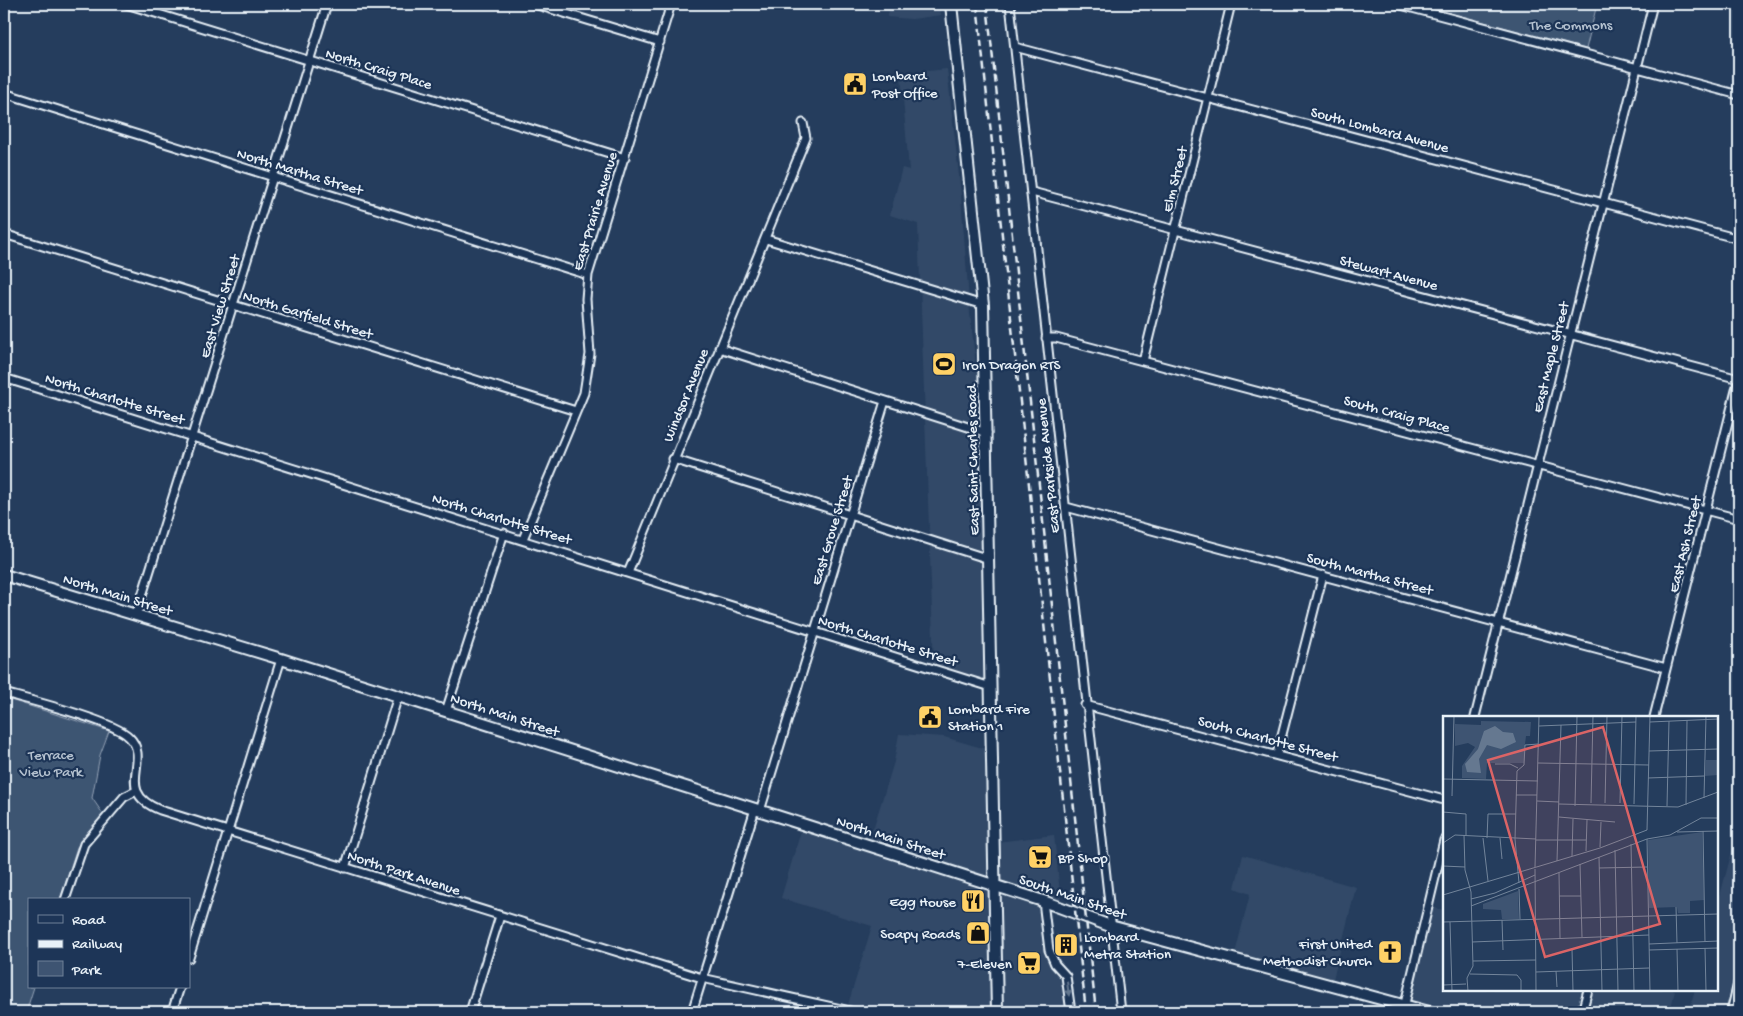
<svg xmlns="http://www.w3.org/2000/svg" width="1743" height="1016" font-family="'Gochi Hand',sans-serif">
  <rect width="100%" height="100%" fill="#253d5d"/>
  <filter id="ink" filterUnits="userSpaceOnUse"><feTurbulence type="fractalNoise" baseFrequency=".02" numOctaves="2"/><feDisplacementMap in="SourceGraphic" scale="10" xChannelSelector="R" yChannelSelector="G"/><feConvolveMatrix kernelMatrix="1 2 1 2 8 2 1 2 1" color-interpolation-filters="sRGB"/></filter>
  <g filter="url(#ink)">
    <path fill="#334a68" d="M891 4H939L941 15 912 19 887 17Z
      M947 69 960 185 970 314 984 435 987 681 934 665 918 224 890 215 902 168 909 170 901 74Z
      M899 734 944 737 989 750 993 1012H849L847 1008 872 926 781 898 804 821 869 842 894 762Z
      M1054 835 1061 904 1000 883 997 842Z
      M1736 836 1739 837V1012H1689L1695 990H1717V907Z
      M1243 855 1356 887 1332 983 1235 954 1250 894 1235 888Z
      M998 890 1051 906 1053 946 1055 958 1069 972 1074 1012H1000Z
      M1431 907 1444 910V990H1584L1578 1012H1444L1408 1003Z
      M1593 990H1675L1670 1012H1587Z"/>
    <path fill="#3e5472" stroke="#93a2b5" d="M1416 4H1597L1586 49Z
      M4 698 109 731 100 755 92 798 103 814 77 847 60 900H29V987H34L26 1012H4Z"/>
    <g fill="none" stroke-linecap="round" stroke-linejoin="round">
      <defs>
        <path id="street" d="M126 4 625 158
          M534 4 660 42
          M1010 4 1121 1012
          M1397 4 1739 95
          M1015 47 1739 239
          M4 93 588 275
          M1032 192 1739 379
          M4 234 576 411
          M766 239 983 305
          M1046 338H1056L1739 519
          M719 348 987 433
          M1143 361 1231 4
          M4 378 991 687
          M673 459 989 559
          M1066 507 1666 668
          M523 539 584 393 590 354 586 299 588 275 671 4
          M628 573 806 138 803 123
          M136 615 327 4
          M4 693C29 700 114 721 129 737 153 760 112 791 160 810L702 978 855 1012
          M1085 705 1444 800
          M446 711 504 533
          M1475 717 1653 4
          M1654 717 1739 378
          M1277 754 1323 575
          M760 811 885 401
          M345 868 398 696
          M65 900 84 844 124 797 136 791
          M1043 901 1049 950 1055 964 1066 976 1071 1012
          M189 958 281 659
          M172 1012 180 987
          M470 1012 500 916
          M692 1012 755 809
          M1403 1012 1444 840
          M1582 1012 1588 990
          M1731 1012 1739 979"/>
        <path id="secondary" d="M951 4 983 305 997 1012
          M4 575 281 659 755 809 1043 901 1110 926 1429 1012"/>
      </defs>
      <use href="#street" stroke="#e8f1f8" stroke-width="11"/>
      <use href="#secondary" stroke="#e8f1f8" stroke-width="14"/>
      <use href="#street" stroke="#1d3557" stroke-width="7"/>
      <use href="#secondary" stroke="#1d3557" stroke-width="10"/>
      <path stroke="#e8f1f8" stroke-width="2.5" stroke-dasharray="8 4" stroke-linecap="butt" d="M977 4 1086 1012
        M987 4 1096 1012"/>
    </g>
    <defs><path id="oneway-solid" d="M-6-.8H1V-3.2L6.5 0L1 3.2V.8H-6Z" transform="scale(1.25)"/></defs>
    <use fill="#64778f" href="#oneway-solid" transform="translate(1068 989) rotate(82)"/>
  </g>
  <defs>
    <symbol id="civic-square" viewBox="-11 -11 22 22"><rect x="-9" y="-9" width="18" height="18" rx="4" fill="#ffd166" stroke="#1d3557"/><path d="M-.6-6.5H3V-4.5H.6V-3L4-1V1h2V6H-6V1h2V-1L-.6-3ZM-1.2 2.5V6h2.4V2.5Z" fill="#111"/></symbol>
    <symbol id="stadium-square" viewBox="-11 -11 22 22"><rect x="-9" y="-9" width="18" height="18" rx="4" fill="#ffd166" stroke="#1d3557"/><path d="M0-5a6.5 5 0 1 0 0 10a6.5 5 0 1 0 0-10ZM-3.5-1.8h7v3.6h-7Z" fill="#111"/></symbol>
    <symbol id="supermarket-square" viewBox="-11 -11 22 22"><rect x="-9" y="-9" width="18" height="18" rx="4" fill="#ffd166" stroke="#1d3557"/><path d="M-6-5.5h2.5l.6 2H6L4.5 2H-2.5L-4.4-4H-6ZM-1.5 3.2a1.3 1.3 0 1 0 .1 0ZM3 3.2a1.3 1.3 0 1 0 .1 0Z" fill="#111"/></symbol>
    <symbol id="restaurant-square" viewBox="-11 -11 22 22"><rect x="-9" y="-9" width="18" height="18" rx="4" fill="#ffd166" stroke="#1d3557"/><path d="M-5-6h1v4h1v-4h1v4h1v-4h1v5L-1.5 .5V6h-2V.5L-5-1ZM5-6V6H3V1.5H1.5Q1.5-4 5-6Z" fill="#111"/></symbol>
    <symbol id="shop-square" viewBox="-11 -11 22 22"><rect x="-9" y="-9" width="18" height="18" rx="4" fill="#ffd166" stroke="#1d3557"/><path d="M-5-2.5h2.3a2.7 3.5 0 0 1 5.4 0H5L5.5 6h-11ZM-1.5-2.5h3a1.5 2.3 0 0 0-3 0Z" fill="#111"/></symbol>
    <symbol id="building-square" viewBox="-11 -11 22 22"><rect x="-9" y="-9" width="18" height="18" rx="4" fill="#ffd166" stroke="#1d3557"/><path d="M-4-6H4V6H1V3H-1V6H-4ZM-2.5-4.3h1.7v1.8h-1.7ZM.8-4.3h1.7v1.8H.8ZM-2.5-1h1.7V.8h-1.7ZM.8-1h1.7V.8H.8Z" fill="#111"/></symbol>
    <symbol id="church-square" viewBox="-11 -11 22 22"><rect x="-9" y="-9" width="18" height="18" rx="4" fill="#ffd166" stroke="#1d3557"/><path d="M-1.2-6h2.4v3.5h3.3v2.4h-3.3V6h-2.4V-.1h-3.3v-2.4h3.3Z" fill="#111"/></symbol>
  </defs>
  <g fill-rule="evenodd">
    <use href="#civic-square" x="841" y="70" width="28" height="28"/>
    <use href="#stadium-square" x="930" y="350" width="28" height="28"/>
    <use href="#civic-square" x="916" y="703" width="28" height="28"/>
    <use href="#supermarket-square" x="1026" y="843" width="28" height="28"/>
    <use href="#restaurant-square" x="959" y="887" width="28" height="28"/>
    <use href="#shop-square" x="964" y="919" width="28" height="28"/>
    <use href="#building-square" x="1052" y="931" width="28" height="28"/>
    <use href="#church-square" x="1376" y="938" width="28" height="28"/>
    <use href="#supermarket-square" x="1015" y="949" width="28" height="28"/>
  </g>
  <g text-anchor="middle" stroke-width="4.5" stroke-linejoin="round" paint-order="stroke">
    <g font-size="15" fill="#b5c2d0" stroke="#1d3557">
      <text x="1571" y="29">The Commons</text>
      <text x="51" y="759">Terrace<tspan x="51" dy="17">View Park</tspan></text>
    </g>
    <g font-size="15" fill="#e8f1f8" stroke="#1d3557">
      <text transform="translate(379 68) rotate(17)" y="5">North Craig Place</text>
      <text transform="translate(1380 129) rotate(15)" y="5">South Lombard Avenue</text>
      <text transform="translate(300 171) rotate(17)" y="5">North Martha Street</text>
      <text transform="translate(1174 179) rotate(-76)" y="5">Elm Street</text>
      <text transform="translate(594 211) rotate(-73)" y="5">East Prairie Avenue</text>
      <text transform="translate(1389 272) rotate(15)" y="5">Stewart Avenue</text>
      <text transform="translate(219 306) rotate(-73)" y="5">East View Street</text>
      <text transform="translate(308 314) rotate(17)" y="5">North Garfield Street</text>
      <text transform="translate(1550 357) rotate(-76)" y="5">East Maple Street</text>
      <text transform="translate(685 395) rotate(-68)" y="5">Windsor Avenue</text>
      <text transform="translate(115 398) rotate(17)" y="5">North Charlotte Street</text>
      <text transform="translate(1397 413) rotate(15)" y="5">South Craig Place</text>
      <text transform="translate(972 460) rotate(-91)" y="5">East Saint Charles Road</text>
      <text transform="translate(1047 466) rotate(-96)" y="5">East Parkside Avenue</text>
      <text transform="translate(502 518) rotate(17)" y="5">North Charlotte Street</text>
      <text transform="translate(831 530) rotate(-73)" y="5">East Grove Street</text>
      <text transform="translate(1684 544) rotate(-76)" y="5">East Ash Street</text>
      <text transform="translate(1370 573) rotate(15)" y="5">South Martha Street</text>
      <text transform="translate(118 594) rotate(17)" y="5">North Main Street</text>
      <text transform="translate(888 640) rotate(17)" y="5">North Charlotte Street</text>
      <text transform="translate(505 714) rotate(18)" y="5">North Main Street</text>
      <text transform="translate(1268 738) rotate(15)" y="5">South Charlotte Street</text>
      <text transform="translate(891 837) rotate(18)" y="5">North Main Street</text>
      <text transform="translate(404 872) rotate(18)" y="5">North Park Avenue</text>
      <text transform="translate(1073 896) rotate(19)" y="5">South Main Street</text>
    </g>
    <g font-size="15" fill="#e8f1f8" stroke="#1d3557" text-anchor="start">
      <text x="872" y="80">Lombard<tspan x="872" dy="17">Post Office</tspan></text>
      <text x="962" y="369">Iron Dragon RTS</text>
      <text x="948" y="713">Lombard Fire<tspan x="948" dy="17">Station 1</tspan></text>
      <text x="1058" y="862">BP Shop</text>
      <text x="956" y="906" text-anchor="end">Egg House</text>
      <text x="960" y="938" text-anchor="end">Soapy Roads</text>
      <text x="1084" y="941">Lombard<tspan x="1084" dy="17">Metra Station</tspan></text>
      <text x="1372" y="948" text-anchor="end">First United<tspan x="1372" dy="17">Methodist Church</tspan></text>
      <text x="1012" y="968" text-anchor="end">7-Eleven</text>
    </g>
  </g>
  <g transform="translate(1443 716)">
    <rect width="275" height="275" fill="#253d5d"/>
    <path d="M38 5 88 6 87 20H83L82 28 81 47H44L43 63 19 62V50L32 31 25 27 12 30V8L38 9ZM263 44H275V59L262 60ZM259 116 261 184 247 185V197H235L234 191 206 192 205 124ZM75 175 76 203H59L58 194 40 193V188Z" fill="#3e5472"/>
    <path d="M52 10 60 16 70 17 73 26 58 33 44 29 36 43 38 57 24 56 22 48 35 33 41 15Z" fill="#657890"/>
    <path fill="none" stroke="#73859b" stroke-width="1" d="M207 6 275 3M96 10 193 6M206 35 275 33M95 47 206 49M52 48H67L75 52M205 62 261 60M0 63 95 65M73 79H94M9 80 11 0M261 82 263 0M94 85 116 86M148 87 150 0M162 87 164 0M177 87 179 0M116 88 235 91 275 76M191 88 193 0M243 89 244 4M132 90 134 0M224 90 226 5M0 96 23 98V119M116 101 172 106M204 114 207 0M260 115 262 226M275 115V151M234 116 275 115M21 119 22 154 28 176 30 250 24 262 25 275M40 122 45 165M44 122 45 98H73M57 122 59 143M204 123 227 119 258 102H275M93 124H143M0 127 12 119 93 123M188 128 191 275M157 131 158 106M172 134 175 275M143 135 144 104M129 140 130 103M156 141 159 275M114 145 118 9M137 148 139 221M0 150 22 151M92 151 96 0M156 152 204 151M92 153 93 275M116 157 117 222M76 167 72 123 74 55 81 49 82 29 95 28M76 173 77 203M0 179 157 132 204 114M116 180H138M28 183 52 177 92 159M28 190 204 123 207 275M233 191 234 227M59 204 60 234M0 206 275 198M7 206 9 275M29 226 206 219M206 228 275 225M262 232 263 275M129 233 130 275M234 233 235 275M206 234 275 232M30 245 93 244M113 255 114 271M93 256 206 252M27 258 74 259 78 264V275M0 269 23 268"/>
    <path fill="#db6466" fill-opacity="0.15" stroke="#db6466" stroke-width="2.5" d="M160 11 217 208 102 241 45 44Z"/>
    <rect width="275" height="275" fill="none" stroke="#e8f1f8" stroke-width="2.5"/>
  </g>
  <rect width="1743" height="1016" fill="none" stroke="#1d3557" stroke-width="20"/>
  <rect x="10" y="10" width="1723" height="996" fill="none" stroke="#e8f1f8" stroke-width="2" filter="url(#ink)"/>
  <rect x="28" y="898" width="162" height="90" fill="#1d3557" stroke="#6e8097"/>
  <rect x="38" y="915" width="25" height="8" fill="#1d3557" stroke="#6e8097"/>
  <text x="72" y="924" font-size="15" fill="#e8f1f8">Road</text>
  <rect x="38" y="940" width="25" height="8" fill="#e8f1f8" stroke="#6e8097"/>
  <text x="72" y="948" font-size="15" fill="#e8f1f8">Railway</text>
  <rect x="38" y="961" width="25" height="15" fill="#3e5472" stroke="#6e8097"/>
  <text x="72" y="974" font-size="15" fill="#e8f1f8">Park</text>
</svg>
